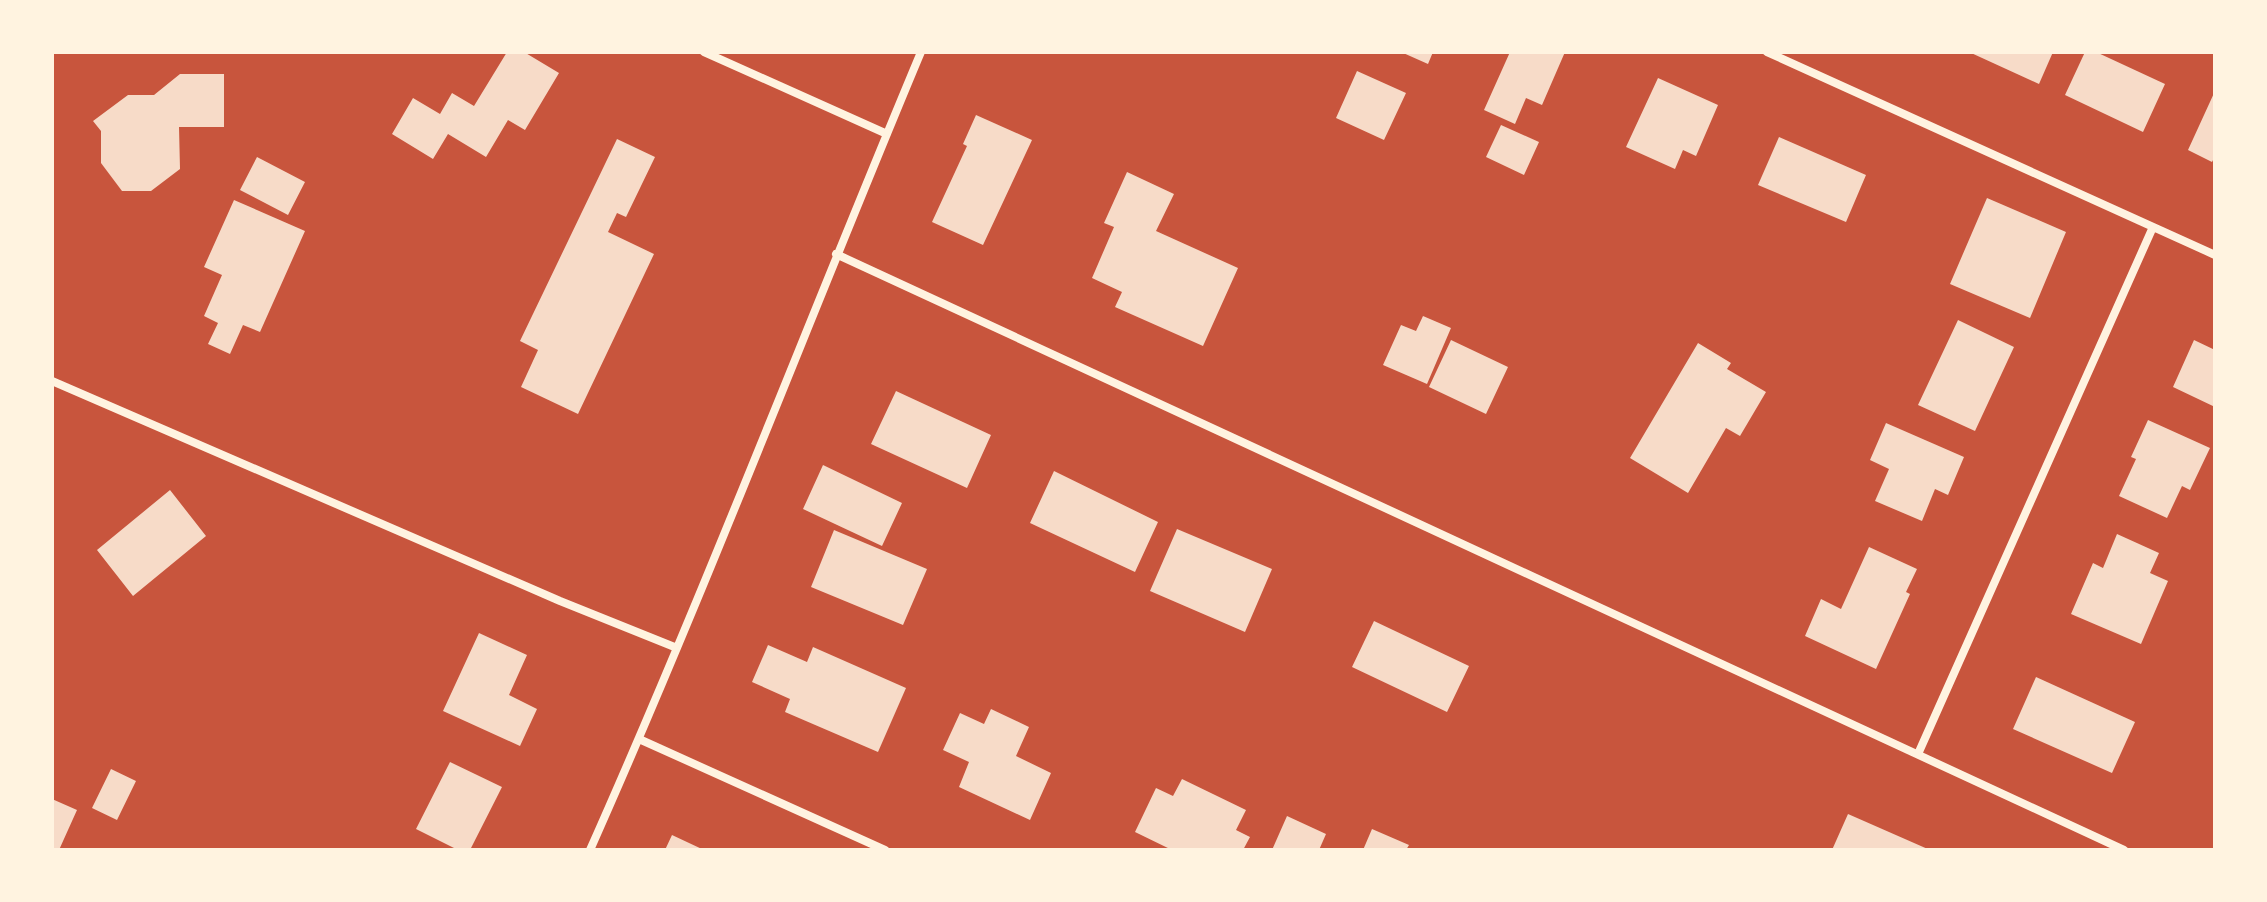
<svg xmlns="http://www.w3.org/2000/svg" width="2267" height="902" font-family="Overpass,sans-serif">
  <rect width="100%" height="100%" fill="#c8553d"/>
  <path fill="#f7dbc8" d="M507 52H524L559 73 525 130 508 120 486 157 448 134 433 159 392 134 413 98 440 114 452 93 474 106Z
    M1401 52H1433L1428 64Z
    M1510 52H1565L1542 105 1526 98 1515 124 1484 110Z
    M1969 52H2053L2039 84Z
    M2085 52H2096L2165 84 2143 132 2065 95Z
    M1357 71 1406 93 1384 140 1336 118Z
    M180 74H224V127H179L180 169 151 191H122L101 163V131L93 121 128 95H154Z
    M1658 78 1718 105 1696 156 1683 150 1675 169 1626 147Z
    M2215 91V156L2212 162 2188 150Z
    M976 115 1032 140 983 245 932 222 967 146 963 144Z
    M1501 125 1539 142 1524 175 1486 157Z
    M1779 137 1866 175 1846 222 1758 185Z
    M617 139 655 157 626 217 617 213 608 232 654 254 578 414 521 387 538 350 520 341Z
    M257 157 305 182 288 215 240 190Z
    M1127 172 1174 194 1156 231 1238 268 1203 346 1115 307 1122 292 1092 278 1114 227 1104 223Z
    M1987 198 2066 232 2030 318 1950 284Z
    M234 200 305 231 260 332 243 325 230 354 208 344 218 323 204 316 222 275 204 267Z
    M1423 316 1451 328 1427 384 1383 365 1401 325 1416 331Z
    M1958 320 2014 347 1975 431 1918 405Z
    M1451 340 1508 367 1486 414 1429 387Z
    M2194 340 2215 350V407L2173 387Z
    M1698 343 1731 363 1727 369 1766 392 1740 436 1726 428 1688 493 1630 458Z
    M896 391 991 435 967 488 871 444Z
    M2148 420 2210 448 2190 490 2182 486 2167 518 2119 496 2136 459 2131 457Z
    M1886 423 1964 457 1948 495 1935 489 1922 521 1875 501 1889 469 1870 460Z
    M823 465 902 503 882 546 803 509Z
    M1054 471 1158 522 1135 572 1030 523Z
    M170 490 206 536 133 596 97 550Z
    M1177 529 1272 569 1245 632 1150 591Z
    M834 530 927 569 903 625 811 587Z
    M2117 534 2159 553 2150 573 2168 581 2141 644 2071 614 2093 563 2103 568Z
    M1869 547 1917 569 1906 592 1910 594 1876 669 1805 636 1821 599 1841 609Z
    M1374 621 1469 666 1447 712 1352 667Z
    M479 633 527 655 509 695 537 709 520 746 443 711Z
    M768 645 807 662 813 647 906 688 878 752 785 712 790 699 752 682Z
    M2036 677 2135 722 2112 773 2013 729Z
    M991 709 1029 727 1016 756 1051 773 1030 820 959 787 969 762 943 750 960 713 984 724Z
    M450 762 502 787 470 850H458L416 829Z
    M111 769 136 781 117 820 92 808Z
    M1182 779 1246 810 1236 830 1250 837 1243 850H1172L1135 832 1156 788 1173 796Z
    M52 799 77 810 59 850H52Z
    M1848 814 1930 850H1832Z
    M1287 816 1326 834 1319 850H1272Z
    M1372 829 1409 845 1406 850H1363Z
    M672 835 704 850H665Z"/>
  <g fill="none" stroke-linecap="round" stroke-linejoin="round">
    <path stroke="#fff3e0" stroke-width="8" d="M704 52 887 134
      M1767 52 2215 255
      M836 254 2124 850
      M52 381 560 601 677 648
      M639 739 885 850
      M1918 754 2153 227
      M590 850C707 587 810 317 921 52"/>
  </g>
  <rect width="2267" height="902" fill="none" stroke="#fff3e0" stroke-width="108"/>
</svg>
